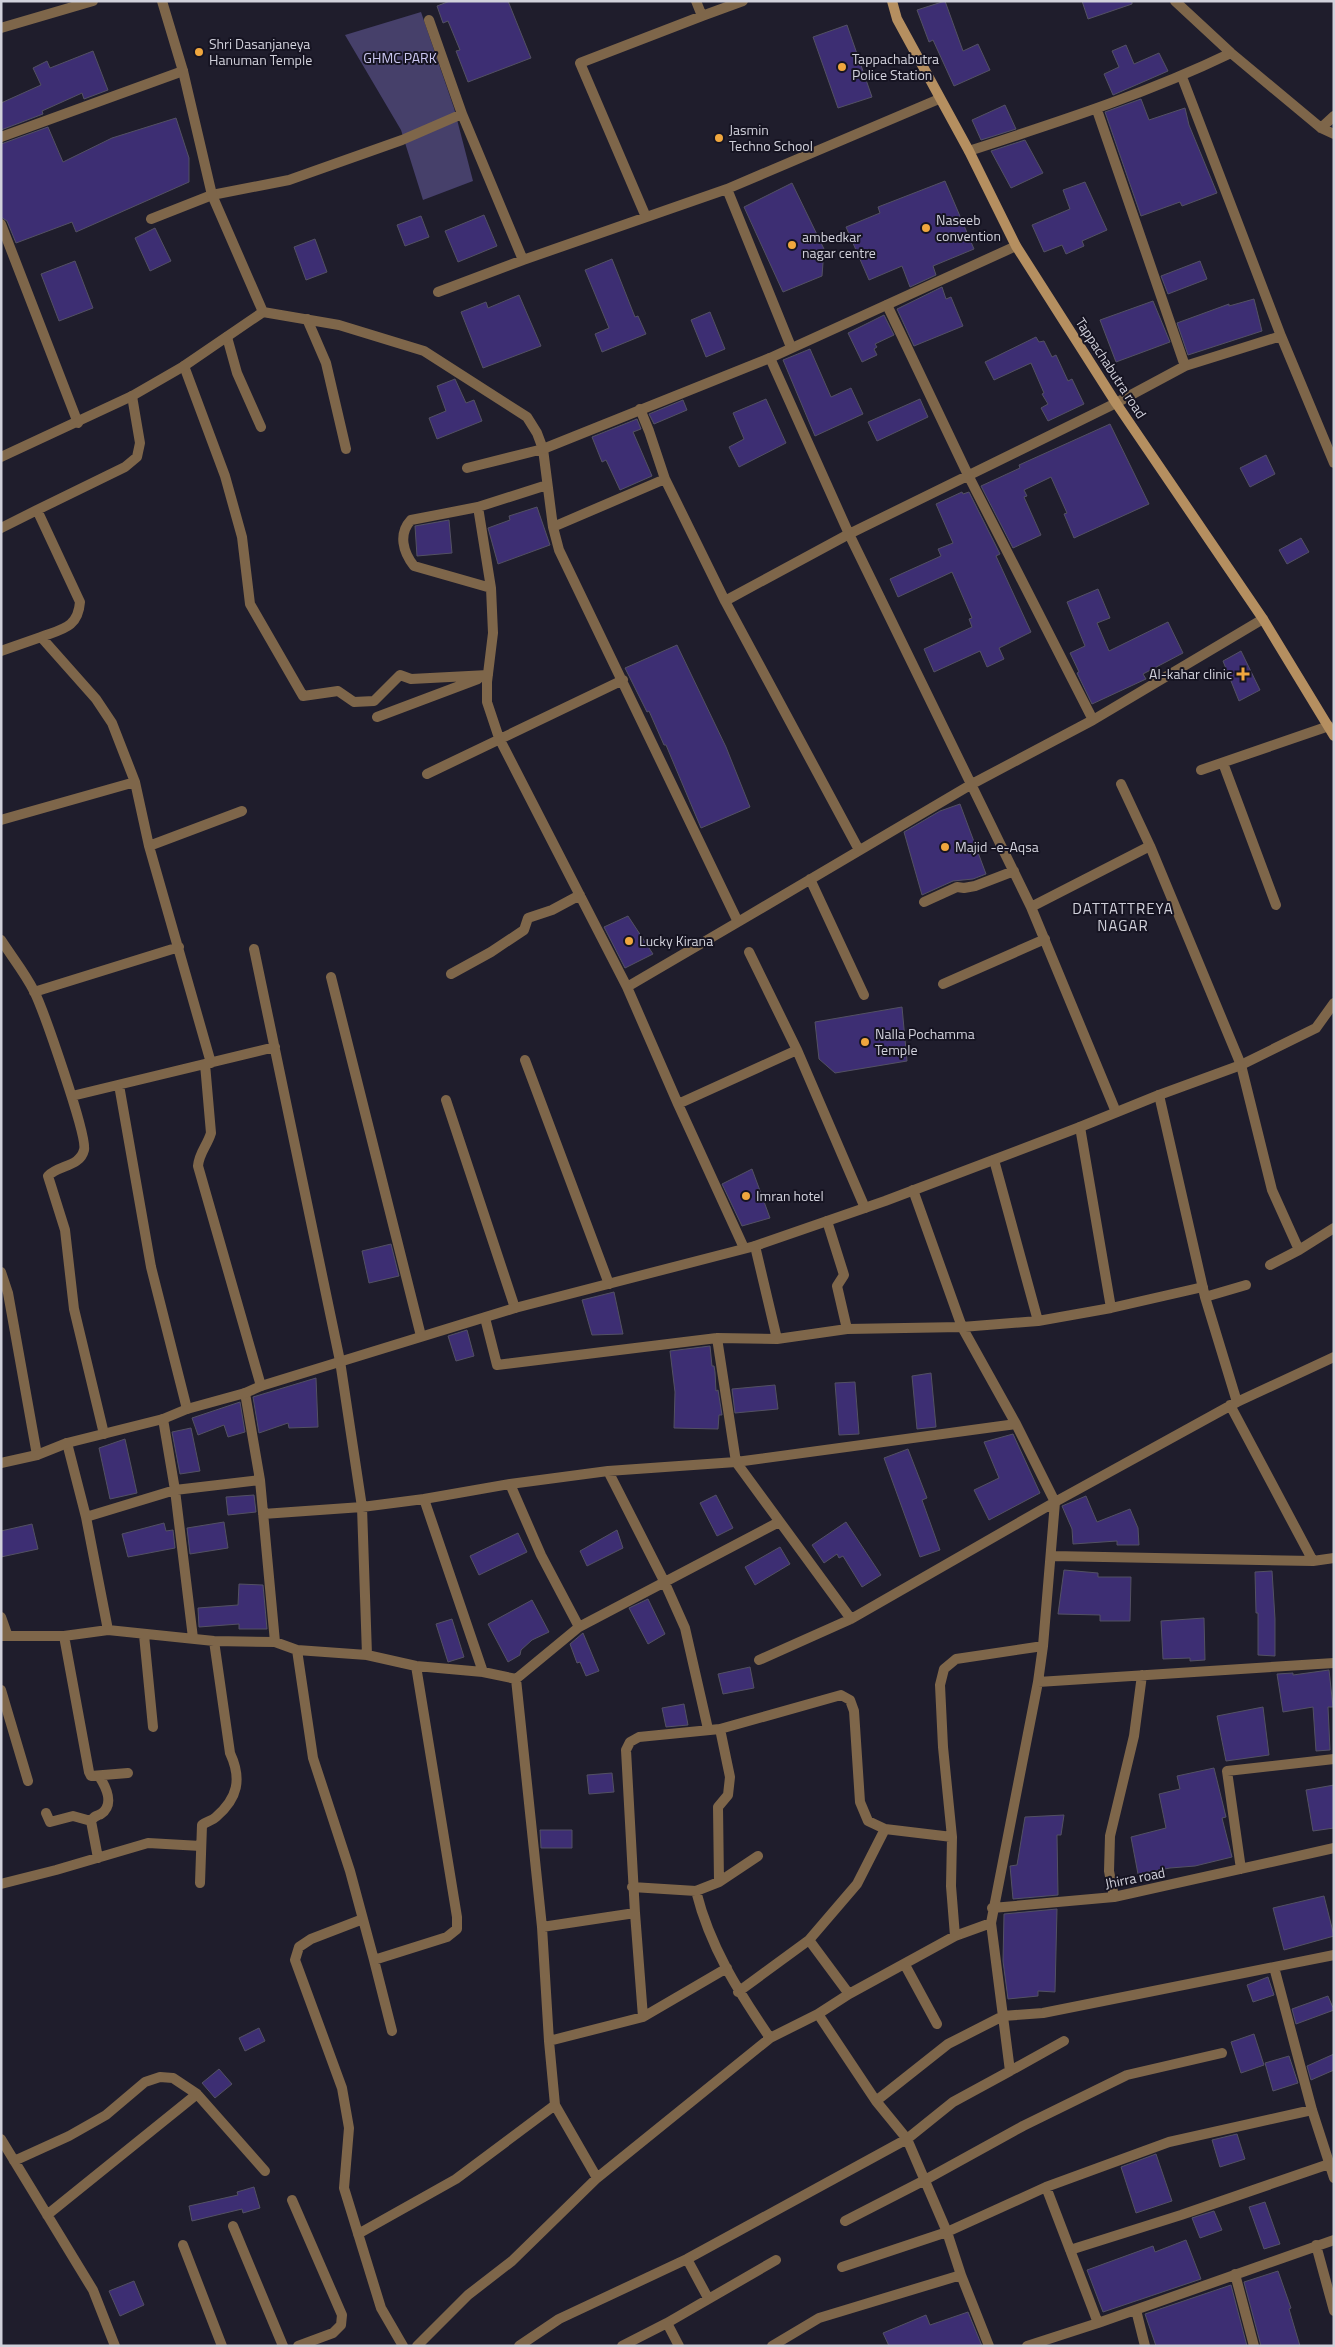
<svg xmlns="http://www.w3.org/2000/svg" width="1335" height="2347" font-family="'Titillium Web',sans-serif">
  <rect width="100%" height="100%" fill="#1f1d2c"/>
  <path fill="#46406a" d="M421 12 454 108 473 181 423 200 401 130 345 35Z"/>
  <path fill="#3d2e73" stroke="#535163" d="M450 1H508L531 58 468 82 456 51 460 50 448 21 443 23 437 6Z
    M945 1 963 51 978 44 990 70 954 86 933 40 929 42 917 10Z
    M1082 1H1132V4L1088 19Z
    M847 25 872 97 838 108 813 37Z
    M1126 45 1134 64 1159 53 1168 71 1113 95 1104 74 1119 67 1112 51Z
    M93 51 108 90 84 99 82 93 42 111 43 114 1 130V103L41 85 33 68 47 61 50 68Z
    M1141 99 1149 120 1185 108 1189 125 1217 193 1182 206 1180 202 1141 216 1105 112Z
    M1005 105 1016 129 981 140 972 120Z
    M176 118 189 158V182L76 232 72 222 16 243 7 221 1 217V144L48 127 63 162 112 138Z
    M1025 140 1043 173 1011 188 991 151Z
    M945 181 974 249 933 266 936 275 910 287 902 266 869 280 846 227 880 213 878 207Z
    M1085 182 1107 230 1082 241 1084 246 1066 254 1062 245 1044 252 1032 225 1070 209 1063 190Z
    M792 183 824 249 822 276 783 292 744 207Z
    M484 215 497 246 458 262 445 231Z
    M421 216 429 237 405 246 397 225Z
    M155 228 171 261 150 271 135 238Z
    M315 239 327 272 306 280 294 247Z
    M612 259 635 317 638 316 646 334 602 352 595 334 609 328 585 270Z
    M75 261 93 308 59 321 41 274Z
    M1200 261 1207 279 1168 294 1161 276Z
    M942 287 946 299 951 297 963 326 914 346 897 309Z
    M519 295 541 346 483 368 461 312 486 302 488 308Z
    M1254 299 1262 331 1188 355 1177 323 1229 304V306Z
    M1153 301 1170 342 1116 362 1100 320Z
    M710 312 725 349 706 357 691 320Z
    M884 315 894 335 875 344 877 347 874 349 877 355 862 362 848 333Z
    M1036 337 1039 342 1044 341 1052 357 1056 355 1068 381 1072 379 1084 404 1048 421 1041 408 1048 404 1042 394 1044 393 1031 363 994 380 985 362Z
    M810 349 831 397 851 388 863 414 815 436 783 360Z
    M455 379 466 403 474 400 482 421 437 439 429 418 446 411 437 386Z
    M766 399 786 443 739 467 729 447 744 439 733 413Z
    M920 399 928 417 877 441 868 422Z
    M683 400 687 410 654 424 649 414Z
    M637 419 641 429 633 432 652 476 620 490 606 460 602 462 592 437Z
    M1110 424 1149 504 1074 538 1064 514 1067 513 1051 477 1024 490 1027 496 1024 497 1041 535 1013 548 981 486 1020 468 1019 465Z
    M1266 455 1275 474 1250 487 1240 468Z
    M962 492 963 494 969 492 1000 554 996 556 1031 632 999 648 1004 659 987 667 980 651 934 672 924 649 972 627 969 619 972 618 952 572 898 597 890 579 941 556 938 549 953 543 936 504Z
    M537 507 550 545 498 564 488 528 510 520 509 516Z
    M449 520 452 553 417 556 415 526Z
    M1301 538 1309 552 1287 564 1279 550Z
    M1098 589 1110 618 1097 623 1109 651 1168 622 1183 653 1143 674 1146 679 1092 704 1077 673 1079 672 1070 653 1085 646 1067 602Z
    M677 645 726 747 750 807 701 828 666 745H664L649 711 647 712 625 668Z
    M1241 651 1260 690 1239 701 1223 661Z
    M960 804 986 874 973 879 953 881 922 895 904 832 940 811Z
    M628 916 653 954 625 968 604 927Z
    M902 1007 907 1061 835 1073 819 1059 815 1022Z
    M752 1169 770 1218 742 1226 722 1184Z
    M391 1244 399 1276 369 1283 362 1251Z
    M614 1292 623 1334 592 1335 582 1300Z
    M467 1330 474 1356 456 1361 448 1336Z
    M710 1346 712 1366H714L715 1372 716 1391 718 1390 722 1415H719L718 1429 674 1428 675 1392 670 1351Z
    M931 1373 936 1427 917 1429 912 1376Z
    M316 1378 318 1427 289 1428 288 1423 259 1433 253 1397Z
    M855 1382 859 1434 839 1435 835 1383Z
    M775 1385 778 1409 735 1413 732 1389Z
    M240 1402 245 1432 228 1437 224 1425 198 1435 192 1418Z
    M191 1428 200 1471 180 1474 172 1432Z
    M1013 1434 1040 1493 989 1520 974 1490 999 1478 984 1442Z
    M125 1439 137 1493 110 1499 99 1448Z
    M908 1449 927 1498 922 1500 940 1550 920 1557 884 1458Z
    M254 1495 256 1512 228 1515 226 1497Z
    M716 1495 733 1528 717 1536 700 1503Z
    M1086 1496 1097 1522 1130 1509 1138 1528 1139 1545H1117V1541L1073 1544 1072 1529 1062 1506Z
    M224 1522 228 1548 190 1554 187 1528Z
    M846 1522 881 1575 862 1587 843 1556 839 1558 837 1554 824 1563 812 1545Z
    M164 1523 166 1531 173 1530 175 1548 128 1557 122 1534Z
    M32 1524 38 1549 1 1557V1531Z
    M617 1530 623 1548 587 1566 580 1551Z
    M518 1533 527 1552 479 1575 470 1556Z
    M780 1547 790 1564 755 1585 745 1567Z
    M1064 1570 1098 1573V1577H1131L1130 1621H1100V1615L1058 1614Z
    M1272 1571 1275 1619V1656L1258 1655V1613H1256L1255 1572Z
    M239 1584 263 1585 267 1629H239V1624L199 1627 198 1608 238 1605Z
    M648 1599 665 1634 648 1644 629 1608Z
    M532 1600 549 1632 532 1640 521 1650 520 1655 508 1662 488 1624Z
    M1204 1618 1205 1660 1190 1661V1658L1163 1659 1161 1621Z
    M452 1619 464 1657 448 1662 436 1624Z
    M583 1633 599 1671 586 1676 580 1662 577 1663 570 1644Z
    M750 1667 754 1688 723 1694 718 1674Z
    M1329 1670 1333 1707H1328L1330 1750 1316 1751 1313 1707 1283 1712 1277 1674 1293 1673V1675Z
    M684 1704 688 1725 666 1727 662 1708Z
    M1263 1707 1269 1755 1226 1761 1217 1716Z
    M1214 1768 1226 1817 1222 1818 1232 1857 1195 1866 1170 1868 1138 1874 1131 1837 1166 1828 1159 1794 1180 1789 1177 1776Z
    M612 1773 614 1792 589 1794 587 1775Z
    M1334 1785V1828L1313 1831 1306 1790Z
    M1064 1815 1061 1835H1057L1058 1895 1013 1899 1010 1866 1017 1865 1025 1817Z
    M540 1830H572V1848H541Z
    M1324 1896 1334 1936 1284 1950 1273 1908Z
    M1057 1909 1055 1992 1038 1991V1996L1008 1999 1003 1961 1004 1914Z
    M1268 1977 1274 1995 1253 2002 1247 1985Z
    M1328 1996 1334 2010 1296 2024 1292 2009Z
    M259 2028 265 2041 245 2051 239 2038Z
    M1254 2034 1264 2065 1241 2073 1231 2042Z
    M1334 2054V2070L1311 2080 1307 2066Z
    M1289 2056 1298 2083 1273 2091 1265 2063Z
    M219 2069 232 2084 215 2098 202 2083Z
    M1237 2134 1245 2159 1220 2167 1212 2140Z
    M1156 2154 1172 2201 1136 2213 1121 2167Z
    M254 2187 260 2208 243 2213 242 2209 192 2221 189 2206 238 2195 237 2192Z
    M1265 2202 1280 2244 1264 2249 1249 2207Z
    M1214 2211 1222 2230 1200 2238 1192 2218Z
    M1186 2240 1201 2279 1103 2312 1087 2270 1153 2246 1155 2252Z
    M1278 2271 1291 2308 1289 2309 1300 2346H1261L1244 2282Z
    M134 2281 144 2305 120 2316 109 2291Z
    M1231 2285 1247 2346H1156L1145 2314Z
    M968 2312 982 2346H889L883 2333 926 2315 930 2325Z"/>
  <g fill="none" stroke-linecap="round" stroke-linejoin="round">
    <path stroke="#7e664a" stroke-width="10" d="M696 1 702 16 743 1
      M1175 1 1231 53 1321 128 1334 134
      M429 20 462 114 523 260 727 189 939 99
      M1 28 93 1
      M1097 110 1185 366
      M1321 128 1334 116
      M1 137 183 71
      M969 151C1058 122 1146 94 1231 53
      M727 189 791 347
      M646 217 580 63 702 16
      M151 219 212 195 289 180 402 140 462 114
      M1 224 78 423
      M438 292 523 260
      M887 305 968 475 1093 720
      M307 319 326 363 346 449
      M1281 336 1334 463
      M227 337 237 373 261 427
      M770 358 849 534 1031 907 1116 1112
      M184 366 225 476 242 537 250 604 303 696 338 691 354 702 374 701 400 675 411 679 488 675
      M640 409 649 431 665 479 725 601 859 850
      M467 468 543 449 553 527
      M665 479 553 527 559 550 738 922 627 987 678 1104 744 1248
      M547 485 478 507 491 588 493 633 487 682V702L499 738 627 987
      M478 507 411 520C398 534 403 552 414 566L491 588
      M1 528 37 510
      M725 601 849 534 1116 403 1185 366 1281 336 1182 77
      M41 637C62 629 78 628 80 602L37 510 125 467 137 457 140 443 132 396
      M1 651 41 637 96 699 112 723 135 782 149 846 211 1063
      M377 717 478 679
      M1223 763 1276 905
      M1201 770 1329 726
      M427 774 623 680
      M1121 784 1150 846 1241 1065 1272 1190 1299 1250
      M1 820 135 782
      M149 846 242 811
      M810 879 864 995
      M924 902 957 887 964 888 975 886 1014 871
      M1031 907 1150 846
      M738 922 972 784 1093 720 1263 619
      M1 940C12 957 25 973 34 991 43 1009 88 1137 84 1150 80 1167 58 1165 48 1176L65 1230 74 1309 104 1434
      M254 949 340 1361 362 1507 367 1655
      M749 952 797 1050 865 1208
      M451 974 491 952 524 930 528 918 552 910 580 895
      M331 977 421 1336
      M943 984 1045 939
      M34 992 179 947
      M525 1060 609 1284
      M205 1064 211 1133C207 1146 199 1153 198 1166L261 1386
      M119 1085 151 1267 187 1409
      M72 1096 275 1047
      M446 1100 515 1308
      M678 1104 797 1050
      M1080 1127 1111 1308
      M994 1160 1038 1321
      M913 1190 962 1327 1016 1424 1055 1502 1043 1646 1038 1682 1334 1663
      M827 1221 844 1275 837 1286 847 1329
      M755 1246 777 1339
      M1270 1265 1299 1250 1334 1228
      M1 1272 8 1293 37 1455
      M1205 1297 1246 1285
      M485 1318 497 1365 717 1338 777 1339 847 1329 962 1327 1038 1321 1111 1308 1203 1287
      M717 1338 736 1462 1016 1424
      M245 1393 260 1480 275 1642
      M1237 1402 1334 1357
      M1230 1405 1313 1561
      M163 1419 175 1490 193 1638
      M67 1443 86 1517 108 1630
      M608 1471 664 1581 685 1628 708 1729
      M263 1514 362 1507 424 1499
      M86 1517 175 1490 260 1480
      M1052 1556 1313 1561 1334 1558
      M1 1617 7 1634
      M579 1627 779 1522
      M144 1635 153 1727
      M1 1636H64L108 1630 214 1641 275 1642 297 1650 367 1655 416 1666 483 1672 516 1679 579 1627 541 1555 510 1484 608 1471 736 1462 851 1619
      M64 1636 89 1772 91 1776 128 1773
      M297 1650 313 1758 350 1871 374 1960
      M759 1660 851 1619 1055 1502 1237 1402 1205 1297 1159 1095
      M483 1672 424 1499 510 1484
      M516 1679 542 1927 549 2041 555 2105 597 2178 770 2038 818 2014 849 1994 955 1936 991 1923 1038 1682
      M1 1690 28 1781
      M46 1813 50 1822 73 1816 91 1821
      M98 1858 91 1821C94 1816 96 1816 101 1814 115 1804 106 1787 99 1776
      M1241 1869 1227 1771 1334 1759
      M719 1882 718 1807 728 1795 730 1777 720 1729
      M200 1883 202 1825C207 1821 212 1821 216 1817 238 1798 242 1779 230 1753L214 1641
      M1 1884 56 1870 148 1843 201 1846
      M632 1887 696 1891 719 1882 758 1856
      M696 1891C710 1947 738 1991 770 2038
      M1114 1897 1109 1871 1110 1836 1134 1736 1142 1675
      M992 1908 1114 1897 1334 1848
      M635 1913 643 2017 727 1968
      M363 1919 311 1939 299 1947 295 1960 342 2088 349 2128 344 2188 381 2308 403 2346
      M991 1923 1010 2071 1064 2041
      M542 1927 635 1913 626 1750 630 1742 639 1737 720 1729 841 1695 850 1700 854 1711 860 1802 868 1821 885 1829 952 1837
      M955 1936 951 1886 952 1837 943 1747 940 1685 944 1669 956 1659 1043 1646
      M809 1940 857 1884 885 1829
      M905 1965 937 2024
      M1274 1967 1312 2110 1334 2178
      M738 1992 809 1940 849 1994
      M818 2014 876 2101 907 2139 947 2232 961 2275 989 2346
      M392 2031 374 1960 447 1937 457 1929V1917L416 1666
      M549 2041 643 2017
      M876 2101 948 2044 1003 2016 1043 2013 1334 1955
      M1 2139 93 2290 115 2346
      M14 2161 69 2136 106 2115 145 2082 160 2077 173 2078 197 2094 265 2171
      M1046 2187 1098 2323
      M292 2200 342 2315 341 2325 333 2333 298 2346
      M47 2215 197 2094
      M845 2221 925 2180 1023 2126 1127 2075 1222 2053
      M233 2226 283 2346
      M358 2234 456 2179 555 2105
      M183 2245 222 2346
      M1316 2245 1334 2311
      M1070 2250 1181 2215 1329 2164
      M687 2259 708 2298
      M842 2267 947 2232 1046 2187 1169 2142 1312 2110
      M1235 2274 1254 2346
      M1136 2310 1145 2346
      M667 2323 679 2346
      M417 2346 468 2295 512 2261 597 2178
      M519 2346 559 2319 687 2259 907 2139 953 2102 1010 2071
      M622 2346 667 2323 776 2260
      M772 2346 819 2318 961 2275
      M1027 2346 1098 2323 1334 2240"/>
    <path stroke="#7e664a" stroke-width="10" d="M162 1 183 71 212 195 263 312 339 325 424 351 527 417 537 433 543 449 770 358 1016 246
      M1 457 132 396 184 366 263 312
      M1 1463 37 1455 67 1443 163 1419 187 1409 245 1393 261 1386 515 1308 755 1246 885 1201 1080 1127 1159 1095 1241 1065 1316 1028 1334 1003"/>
    <path stroke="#b58f60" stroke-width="10" d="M892 1 897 19 969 151 1016 246 1116 403 1263 619 1334 736"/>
  </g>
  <g fill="#f0a73e" stroke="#161422" stroke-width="2">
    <circle cx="199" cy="52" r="5"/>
    <circle cx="842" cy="67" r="5"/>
    <circle cx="719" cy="138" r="5"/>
    <circle cx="926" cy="228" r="5"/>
    <circle cx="792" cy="245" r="5"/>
    <path d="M1240.5 666.5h5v5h5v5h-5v5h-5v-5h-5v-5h5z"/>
    <circle cx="945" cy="847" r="5"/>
    <circle cx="629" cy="941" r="5"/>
    <circle cx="865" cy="1042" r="5"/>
    <circle cx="746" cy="1196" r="5"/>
  </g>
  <g text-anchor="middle" stroke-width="4" stroke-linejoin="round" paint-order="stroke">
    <g font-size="14" fill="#d1d1db" stroke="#161422" text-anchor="start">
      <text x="209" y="49">Shri Dasanjaneya<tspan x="209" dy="16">Hanuman Temple</tspan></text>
      <text x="852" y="64">Tappachabutra<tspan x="852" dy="16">Police Station</tspan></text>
      <text x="729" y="135">Jasmin<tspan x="729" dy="16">Techno School</tspan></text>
      <text x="936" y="225">Naseeb<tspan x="936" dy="16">convention</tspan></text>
      <text x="802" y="242">ambedkar<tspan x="802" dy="16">nagar centre</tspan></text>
      <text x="1232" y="679" text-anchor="end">Al-kahar clinic</text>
      <text x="955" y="852">Majid -e-Aqsa</text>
      <text x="639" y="946">Lucky Kirana</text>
      <text x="875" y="1039">Nalla Pochamma<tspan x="875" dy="16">Temple</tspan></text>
      <text x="756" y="1201">Imran hotel</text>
    </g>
    <g font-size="14" fill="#cbc7f1" stroke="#161422">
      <text x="400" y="63">GHMC PARK</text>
    </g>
    <g font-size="14" fill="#d1d1db" stroke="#161422">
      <text transform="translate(1111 368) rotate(57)" y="5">Tappachabutra road</text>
      <text transform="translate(1135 1878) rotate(-11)" y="5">Jhirra road</text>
    </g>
    <g font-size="15" letter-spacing="1" fill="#d1d1db" stroke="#161422">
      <text x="1123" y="914">DATTATTREYA<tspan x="1123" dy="17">NAGAR</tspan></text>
    </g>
  </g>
  <rect width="1335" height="2347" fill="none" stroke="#d1d1db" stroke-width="5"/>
</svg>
